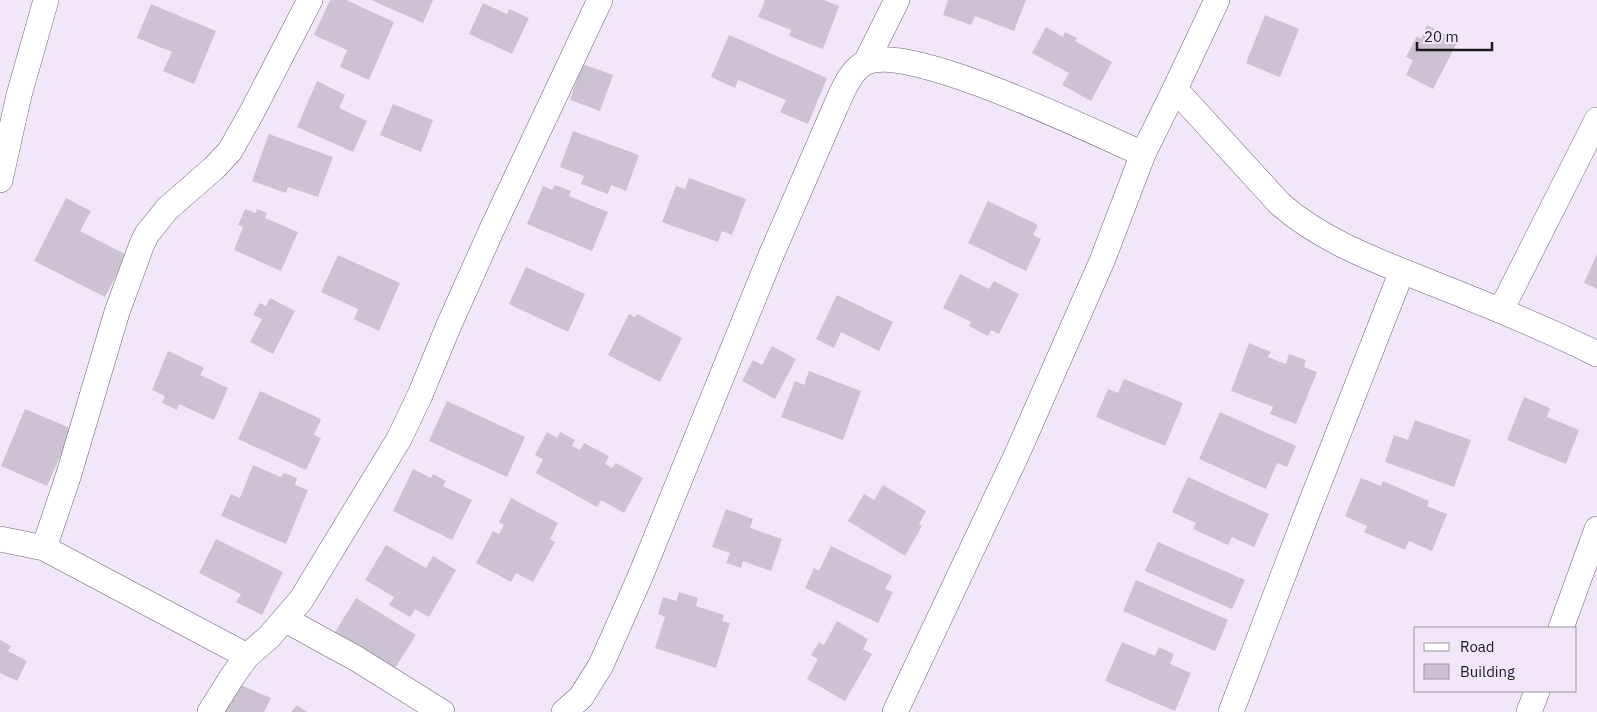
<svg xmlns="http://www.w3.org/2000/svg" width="1597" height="712" font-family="'IBM Plex Sans',sans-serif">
  <rect width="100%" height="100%" fill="#f2e7fa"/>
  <path fill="#cdc2d4" d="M330 0H346L394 22 369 80 340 67 347 50 314 35Z
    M371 0H433L423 23Z
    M765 0H824L839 6 823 49 789 36 791 30 758 17Z
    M948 0H1026L1014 31 975 16 971 25 943 15Z
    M483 3 507 14 509 9 529 18 512 54 469 34Z
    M151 4 216 31 194 84 163 71 172 52 137 38Z
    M1265 15 1299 29 1280 77 1246 63Z
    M1427 25 1458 41 1433 89 1406 75 1413 60 1406 57 1417 36 1421 39Z
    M1046 27 1063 37 1065 32 1077 38 1075 41 1112 62 1091 101 1062 85 1069 73 1032 53Z
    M729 35 827 78 808 124 780 112 786 100 738 80 735 88 711 77Z
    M582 64 613 75 600 111 570 100Z
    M317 81 345 95 339 108 367 121 353 152 297 127Z
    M393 104 433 120 421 152 380 135Z
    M573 131 639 155 626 191 611 185 608 194 581 184 584 176 560 167Z
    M269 134 333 157 318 197 288 187 286 193 252 181Z
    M689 178 746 199 732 235 722 231 718 242 662 222 676 186 685 189Z
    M555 185 571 191 569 196 608 212 592 251 527 224 543 186 552 190Z
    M66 198 91 211 80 231 127 255 105 297 34 261Z
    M988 201 1038 225 1033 235 1041 239 1026 271 968 243Z
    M245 209 256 213 257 209 267 213 265 218 298 232 281 271 234 250 243 227 238 225Z
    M1597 254V289L1584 283Z
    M338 255 400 283 379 331 354 319 358 309 321 292Z
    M526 267 585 294 568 332 509 304Z
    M960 274 989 289 994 281 1019 294 999 334 991 330 988 336 969 326 971 322 943 308Z
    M837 295 893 322 879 351 841 332 834 348 816 339Z
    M270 298 295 311 273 354 250 342 262 319 253 315 260 303 266 306Z
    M629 314 635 317 637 314 682 338 660 382 608 355Z
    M1249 343 1271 352 1268 357 1286 364 1289 354 1306 360 1304 367 1317 372 1296 424 1270 414 1273 407 1231 391Z
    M772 346 796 359 775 399 742 381 753 360 762 365Z
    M168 351 204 368 200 375 228 388 214 420 179 404 177 410 162 403 165 396 152 390Z
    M809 371 861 391 843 440 781 417 795 381 804 385Z
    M1124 379 1183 403 1165 446 1096 417 1108 389 1118 393Z
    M260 391 321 419 314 435 321 438 306 470 238 439Z
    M1524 397 1550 408 1547 417 1579 430 1566 464 1507 440Z
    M447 401 525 437 507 477 429 441Z
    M25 409 72 429 47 486 1 466Z
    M1220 412 1296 446 1287 467 1277 463 1266 489 1199 459Z
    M1415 420 1471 440 1454 487 1385 462 1394 435 1408 440Z
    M547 432 557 438 560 432 575 440 572 446 580 450 584 443 609 456 605 464 612 468 616 463 643 478 624 513 601 500 597 507 536 473 543 459 535 455Z
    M253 465 281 477 284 473 297 478 295 485 308 490 286 544 221 516 231 494 240 498Z
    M413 469 431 478 433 474 446 481 443 486 472 500 452 540 393 511Z
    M1188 477 1269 514 1254 547 1232 537 1228 545 1193 529 1196 523 1172 512Z
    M1361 478 1381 486 1383 481 1429 501 1427 506 1447 514 1432 551 1409 541 1405 550 1364 532 1367 526 1345 516Z
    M883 485 926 511 919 524 922 526 905 556 848 521 864 494 874 500Z
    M511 498 558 523 550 539 555 542 533 582 516 573 511 582 476 563 493 531 499 534 504 525 499 522Z
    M726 509 753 519 750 528 782 539 771 571 743 561 741 568 726 563 730 553 712 547Z
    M216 539 283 572 262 615 236 602 241 594 199 573Z
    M1158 542 1245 580 1232 609 1145 571Z
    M386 545 426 568 433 556 456 570 429 617 415 609 410 617 389 605 394 597 365 580Z
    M831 546 892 576 885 589 893 592 878 623 805 588 814 568 819 571Z
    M1136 580 1228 620 1215 651 1123 611Z
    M679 592 698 598 696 606 724 615 722 621 730 623 716 668 655 648 665 617 658 614 663 597 676 601Z
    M356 598 416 635 395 668 357 644 354 651 332 637Z
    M837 621 868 639 863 649 872 654 845 701 807 679 818 659 811 655 819 642 824 645Z
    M0 640 11 646 8 651 27 661 17 681 0 673Z
    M1122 642 1155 656 1159 647 1174 654 1170 664 1191 673 1175 711 1105 681Z
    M236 683 271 698 264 712H215Z
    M297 705 307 712H291Z"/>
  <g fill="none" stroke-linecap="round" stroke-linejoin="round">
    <defs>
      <path id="minor" d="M866 62 897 0
        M1175 89 1280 204C1323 242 1380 262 1432 283 1488 305 1543 327 1597 354
        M0 180 19 95 46 0
        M1501 310 1597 120
        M0 539 44 548 68 477 117 312 142 244 147 234 167 209 214 168 230 151 252 112 310 0
        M44 548 247 656
        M286 620 357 659 442 712
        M1561 628 1597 529
        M210 712 232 677 247 656 269 637 301 600 399 439 420 395 449 325 492 229 600 0
        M564 712 581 697 601 665 640 577 772 253 835 108C842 93 850 69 867 62 911 43 1095 133 1143 154
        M895 712 1017 454 1102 261 1143 154 1175 89 1217 0
        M1231 712 1307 513 1402 271
        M1529 712 1537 691"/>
    </defs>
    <use href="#minor" stroke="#6d6474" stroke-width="26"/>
    <use href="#minor" stroke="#fff" stroke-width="25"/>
  </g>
  <rect x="1414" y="627" width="162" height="65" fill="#f2e7fa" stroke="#9c94a2"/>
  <rect x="1424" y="643" width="25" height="8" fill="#ffffff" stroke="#9c94a2"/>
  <text x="1460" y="652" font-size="15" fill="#1c181e">Road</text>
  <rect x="1424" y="664" width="25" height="15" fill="#cdc2d4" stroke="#9c94a2"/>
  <text x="1460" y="677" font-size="15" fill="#1c181e">Building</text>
  <path d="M1417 42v8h75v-8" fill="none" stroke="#1c181e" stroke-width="2.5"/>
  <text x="1424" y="42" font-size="15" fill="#1c181e" stroke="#f2e7fa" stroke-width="4" paint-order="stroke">20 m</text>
</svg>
